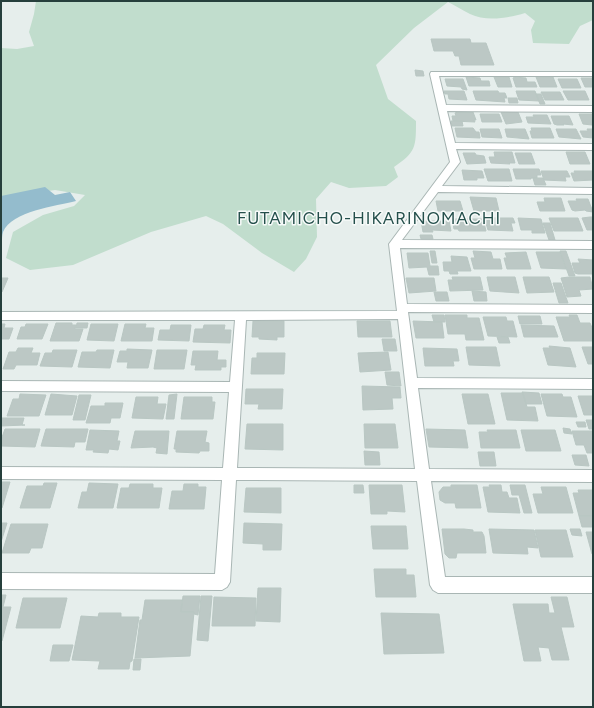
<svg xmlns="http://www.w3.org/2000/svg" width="594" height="708" font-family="Figtree,sans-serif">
  <rect width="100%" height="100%" fill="#e6eeec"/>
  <path fill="#c1ddcd" d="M36 1H593V20L580 26 569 44 533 43 531 30 535 21 525 13C509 18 486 22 470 14 462 10 456 6 448 2L414 28 376 65 388 99 416 121C416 147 416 152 394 167L398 177 386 186 349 188 331 182 316 199 317 237 306 259 294 272 262 253 223 224 206 216 151 232 73 265 30 270 6 258 13 232 43 215 74 206 85 195 55 190 1 198V48L17 49 34 46 29 32 34 14Z"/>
  <path fill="#94bccd" d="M45 187 55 195 70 192 76 201C56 206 12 211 3 232 1 239 3 244 1 250V196Z"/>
  <path fill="#bcc8c5" stroke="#b9c7c3" d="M431 39H470L471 43H486L494 65H461L459 56H455L453 51H434Z
    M415 70 423 71 424 76H416Z
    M466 77 480 78 481 81H489L490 86H469Z
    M494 77H509L512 87H498Z
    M515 77 526 78 527 82H535L537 87H516L513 78Z
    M536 77H553L557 87H540Z
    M581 78H593V87H585Z
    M445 79H463L467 90 462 89 461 87 447 86Z
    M558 79H577L581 88H562Z
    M444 91H464L467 100 449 99 448 94H445Z
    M473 91H498L499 93H505L507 98H504L505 102 476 100Z
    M516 91H535L539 101 519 100Z
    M563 91H585L589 100H568Z
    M541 92H560L564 100H545Z
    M536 94H541L545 104H540Z
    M508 98H517L518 103H509Z
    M458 112H473L476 120H474L475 122 453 121 452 116H456L455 113Z
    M501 112H518L522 122 506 124Z
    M480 114H499L502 122H482Z
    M579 114H593L592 125 583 124Z
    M533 115H547L551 124 528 123 526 117H534Z
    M551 116H569L573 125 563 124 564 125H557L554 124Z
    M451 121H462L463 126H452Z
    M455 128H473L476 132H479L480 138 457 137Z
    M531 128H550L554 138H532L530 131H532Z
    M480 129H499L502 138 482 137Z
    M505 129H525L529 139 507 137Z
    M556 129H576L581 139 559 137Z
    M587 129H593V138L583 137 580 131H588Z
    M494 152H512L515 163H509L510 164 491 163 489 157H495Z
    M566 152H585L590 164H570Z
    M463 153H475L476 155 484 156 486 163 467 164Z
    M515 153H531L535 164H519Z
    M484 169H509L512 181H488Z
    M513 169H539L541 175H537V178H531V179H516Z
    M462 170 482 171 484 178H477V180H464Z
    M541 171H567L570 177H565L566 181 544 180Z
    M574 171H593V180L574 181 571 173H575Z
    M533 178H543L546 185H535Z
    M470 197 496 198 499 211H474Z
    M544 198H561L565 211H540L537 202H545Z
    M576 199H588L593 212 586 211 585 210 575 211 572 210 568 201H577Z
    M436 201H460L463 211H438Z
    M590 217H593V230H587L582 218Z
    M488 218H513L515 223H511L513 231 489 230H488L485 220H489Z
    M518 218 541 219 545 233H532V230H521Z
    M549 218H578L583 231H554Z
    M452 219H483L486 231H459L458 229H454Z
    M421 221H449L451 231 432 230 433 232H423Z
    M543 223H550L555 240H549Z
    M420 235H432L433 239H421Z
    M430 251H435L437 263H432Z
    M473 251 491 252 493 259H500L502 269H474L471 258H475Z
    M560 251H566L575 276H569Z
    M526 252 531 269H507L504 258H507L505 253Z
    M536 252H560L566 269 541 268Z
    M407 253H428L430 266H438L439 275H429L427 267 409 268Z
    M451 256 467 257 471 271H457L458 274H450L449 271H444L443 262H452Z
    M578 259 593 260V274H578L575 273 572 263H580Z
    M452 277H480L483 290 450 291 448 280H453Z
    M487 277H515L519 293 490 291Z
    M523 277H549L554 292 527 293Z
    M569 277H590L593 289 579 290 581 296 567 297 561 278Z
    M1 278H8L2 292H1Z
    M406 278H434L436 291 409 293Z
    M553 283H561L568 303H559Z
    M472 291 486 292 487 301H474Z
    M434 292H447L449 301H436Z
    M432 315H444L445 322H434Z
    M445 315H467V318H479L484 340H466L465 334H448Z
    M569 315H577L580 323H590L593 330V341H564L556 317H570Z
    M518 316H540L542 324H520Z
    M483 317H506L507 321H513L517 337 488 336Z
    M253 321H284V337H277V340L259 339V337H252Z
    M357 321H390L392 337H358Z
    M413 321 442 322 444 338H416Z
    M56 323H72V325H76L75 329H83L79 341H50Z
    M77 323H88L87 328H76Z
    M1 324H5L4 328H13L9 339H1Z
    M26 324H48L42 339H17L21 327H25Z
    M91 324H118L114 341 87 340Z
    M125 324H146L145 328H154L152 341H121Z
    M171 325H191L189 341 158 340 160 330H170Z
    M204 325H225L224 330H231L230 343 193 342 195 329H203Z
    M521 325 554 326 558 337H524Z
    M497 337H508L510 343H499Z
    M382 339H395L397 351H384Z
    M549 346 570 348 576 367 548 365 543 348H550Z
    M466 347H496L500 366 469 365Z
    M582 347H593V364H588Z
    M18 348H33L31 353H40L37 365H16L14 369H3L9 352H16Z
    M423 348 457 349 459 361H453L454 366H425Z
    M127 349 152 350 148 368H127L128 362H117L120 351H127Z
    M53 350H77L72 367 40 366 45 353H52Z
    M97 350H114L110 368 78 367 82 352H96Z
    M157 350H187L184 369H154Z
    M193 351H218L217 360H226V367H221V370H195L196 365H191Z
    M388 352 391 370 360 372 358 353Z
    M257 353H285L284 374H251L252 358H257Z
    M385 372H399L401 386 387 385Z
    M362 386 400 387 401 398H392L393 409 363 410Z
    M246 389H283L282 409H258L259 404H245Z
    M522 392 539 393 542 404H526Z
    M501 393H523L527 407H535L538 421 507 420Z
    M20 394 46 395 39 416H7L13 399H19Z
    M51 394 77 396 72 415H45Z
    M177 394 174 419H166L169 395Z
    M462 394H488L495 424H468Z
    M541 394H562L563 397H571L577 417 547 416Z
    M79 395H91L85 420H73Z
    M578 396H593V415H584Z
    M136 397H158L157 404H166L163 419 132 418Z
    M184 397H212V402H215L213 419H181Z
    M105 403H123L120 418H111L110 423H86L91 406H105Z
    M1 418H24L22 425H25L1 426Z
    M586 420H593V429H589Z
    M576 422H585L586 427H578Z
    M247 424H283V450L245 449Z
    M364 424H395L398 448H365Z
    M563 428 570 429 572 434 564 433Z
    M5 429H40L35 447 1 446V440Z
    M46 429H88L85 442H75L74 447 41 446Z
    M426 429 465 430 468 448 429 447Z
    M90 430 119 431 117 441H120L118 450 109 449 108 453 93 452 94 450H86Z
    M487 430H516L520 448H481L479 432H488Z
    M521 430H555L561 451H526Z
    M135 431H169L167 454 156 453 157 448 153 447 131 448Z
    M177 431H207L205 442 209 443V451H200L199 453 176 452V449H174Z
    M572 431H593V453H587L584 445H576Z
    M364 451 379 452 380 465H365Z
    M478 452H494L496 466H480Z
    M572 455H586L589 466 575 465Z
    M1 482H10L2 508H1Z
    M44 483H57L50 508H20L27 486H43Z
    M89 483 118 484 113 508H78L82 492H87Z
    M130 484H153V488H162L159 508H117L121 488H129Z
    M184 484H198V487H206L204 509H169L172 491H183Z
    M354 485H363L364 493H354Z
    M369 485H402L405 512 387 511V514H371Z
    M451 485H477L481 508H456L455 503H445L440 500 439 492 443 487H451Z
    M489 485H501L502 492H507L509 498H517L520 513 488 512 483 487H490Z
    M510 485H525L532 513H524L519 495H512Z
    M541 487H566L573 513H538L533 494H543Z
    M246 488H281V513L244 512Z
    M578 490H593V516H579L573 493H579Z
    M579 516H593V527H582Z
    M1 523H7L1 542Z
    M244 523 282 524 281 550H263V544L243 543Z
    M11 524H48L42 548H31L29 553H2Z
    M371 526H406L408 549H373Z
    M442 529H464L473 530V532H482L484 536 486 553H457L456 558H449L445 554Z
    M489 529 534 530 538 548 527 547 528 554 493 553Z
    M570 529H580L582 536 572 535Z
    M535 530H566L573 557H541Z
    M586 532H593V554H592Z
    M374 569H406V575H414L416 597H376Z
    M258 588H281L280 622 256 621Z
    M1 595H6L3 607H11L2 641H1Z
    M183 596H200L198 615 194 614V612H181Z
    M201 596H212L208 641 197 640Z
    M214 597 256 598 255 626H212Z
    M551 597H567L574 627H561L569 660H552L549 648 538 647 541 661H524L513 604H548L549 613H555Z
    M23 598H67L60 628H16Z
    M145 600H182L181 612H194L190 656 135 658 140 620H142Z
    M99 613H121V617H139L132 661 130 662 129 669H98L100 661 72 660 81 616 98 617Z
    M381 613 439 614 444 653 384 654Z
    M53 645H73L69 661H50Z
    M134 659H141L140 670H133Z"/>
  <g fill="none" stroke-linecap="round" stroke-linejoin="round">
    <defs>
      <path id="minor" d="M431 72H593V76H439L446 105 593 106V112L447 111 455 143 593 144V150L456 149 460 162 442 186 593 188V194L438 192 402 240 593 241V249L400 248 407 304 593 305V313L408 312 417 378 593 379V389L418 388 429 469 593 470V482L431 481 445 577H593V593H438L433 590 430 585 417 481 236 480 230 582 227 587 222 590 1 589V573L215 574 222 480 1 479V467L223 468 229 392 1 391V381L230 382 235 320H1V312L397 311 389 244 450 162 430 74ZM398 319 415 469 237 468 246 320Z"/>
    </defs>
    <use href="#minor" stroke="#a9b6b4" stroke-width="2"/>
    <use href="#minor" fill="#fff" fill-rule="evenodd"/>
  </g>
  <g text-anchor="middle" stroke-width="3" stroke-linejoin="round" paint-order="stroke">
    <g font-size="17" letter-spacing="1" fill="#244f4b" stroke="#f7faf9">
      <text x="369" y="224">FUTAMICHO-HIKARINOMACHI</text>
    </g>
  </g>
  <rect width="594" height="708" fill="none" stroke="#263f3c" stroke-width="4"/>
</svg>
